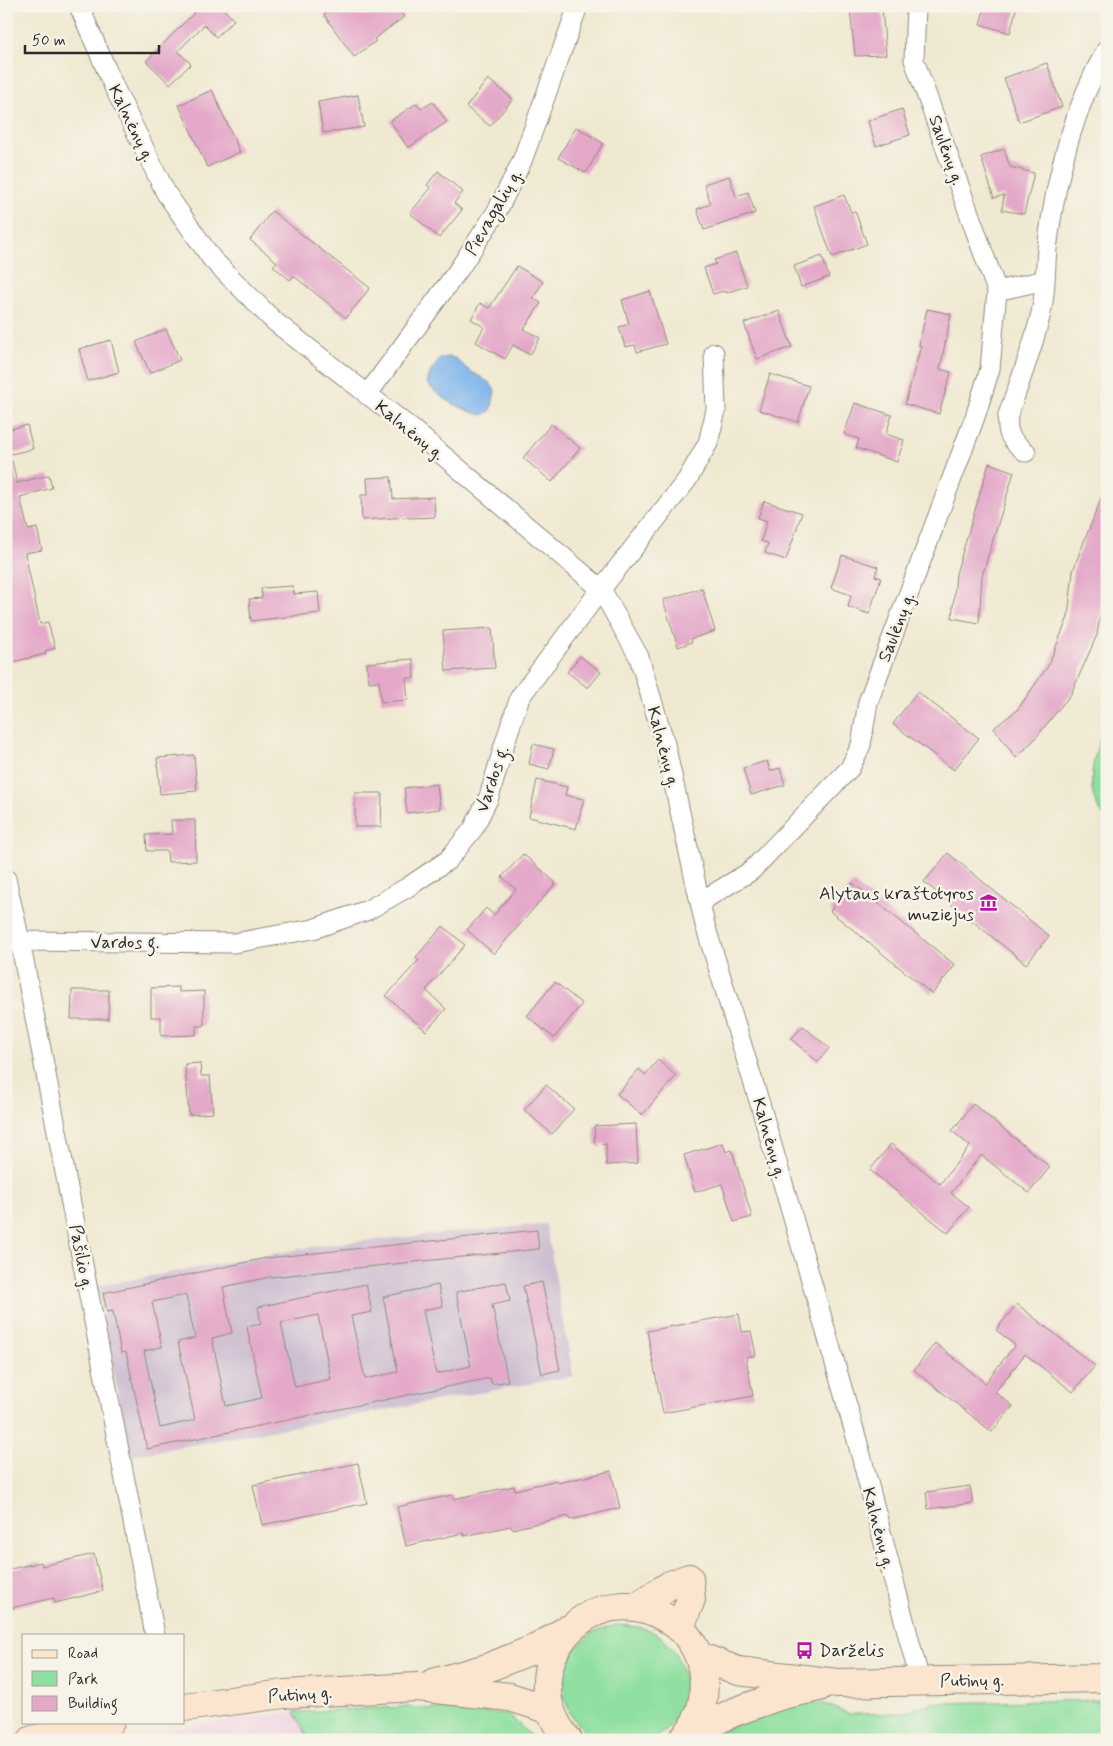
<svg xmlns="http://www.w3.org/2000/svg" width="1113" height="1746" font-family="Mynerve,sans-serif">
  <rect width="100%" height="100%" fill="#f7f3e8"/>
  <filter id="ink" filterUnits="userSpaceOnUse"><feTurbulence type="fractalNoise" baseFrequency=".02" numOctaves="2"/><feDisplacementMap in="SourceGraphic" scale="10" xChannelSelector="R" yChannelSelector="G"/><feConvolveMatrix kernelMatrix="1 2 1 2 8 2 1 2 1" color-interpolation-filters="sRGB"/></filter>
  <filter id="wash" filterUnits="userSpaceOnUse"><feTurbulence type="fractalNoise" baseFrequency=".0096" numOctaves="4" result="noise"/><feDisplacementMap in="SourceGraphic" scale="20" xChannelSelector="R" yChannelSelector="G"/><feGaussianBlur stdDeviation="1.12" result="paint"/><feColorMatrix in="noise" values="0 0 0 0 0 0 0 0 0 0 0 0 0 0 0 0 0 1.4 0 .05"/><feComposite in="paint" operator="in"/></filter>
  <g filter="url(#wash)">
    <rect width="100%" height="100%" fill="#f0e9d2"/>
    <path fill="#f0d0e5" d="M294 1712 309 1740H125L194 1725Z"/>
    <path fill="#cebed2" d="M546 1224 573 1376 130 1456 97 1286 321 1245Z"/>
    <path fill="#8fe0a0" stroke="#5d8666" d="M1107 717V763H1105C1102 782 1107 799 1107 819 1078 790 1097 750 1107 717Z
      M615 1625C631 1626 646 1626 660 1636 663 1638 665 1641 668 1644 691 1669 690 1707 665 1731 660 1734 657 1738 652 1740H598L588 1735 572 1717 563 1695 565 1671 575 1649 592 1633Z
      M1107 1700V1740H705L761 1711 790 1703H822L850 1714 902 1713 931 1703Z
      M405 1707 508 1714 533 1738 532 1740H309L294 1712Z"/>
    <path fill="#7cb4ec" stroke="#54708c" d="M450 357 457 359 467 369 490 383 495 391 491 410 483 415C466 412 437 397 427 383L431 371 441 358Z"/>
    <g id="blocks">
      <path fill="#e4a8c9" fill-rule="evenodd" d="M187 6H221L234 20 216 37 204 25 178 51 191 64 170 84 146 61 194 13Z
        M336 6H396L404 17 374 39 376 41 354 57 324 15Z
        M985 6H1017L1010 33 980 24Z
        M882 8 886 55 855 56 850 9Z
        M1047 63 1062 107 1019 122 1004 78Z
        M488 79 513 99 490 126 466 107Z
        M212 90 240 152 207 167 179 105Z
        M358 95 364 127 323 133 318 102Z
        M433 102 447 122 408 148 390 121 417 103 421 109Z
        M902 109 910 135 876 146 868 121Z
        M576 127 603 143 586 173 558 158Z
        M1004 149 1010 167 1034 173 1024 214 1002 210 1004 195 994 198 981 157Z
        M438 171 463 192 454 203 462 210 439 238 410 213 431 188 427 185Z
        M729 176 736 196 748 192 755 213 704 230 697 209 711 204 704 184Z
        M844 195 851 212 855 211 867 244 832 257 814 206Z
        M272 211 370 288 346 318 294 276 290 280 273 266 277 262 250 240Z
        M736 253 747 286 725 293 724 291 713 294 704 268 716 264 714 260Z
        M822 256 829 277 801 287 794 266Z
        M517 266 543 282 533 298 541 303 524 329 540 338 530 355 513 345 505 359 476 342 484 327 471 319 480 303 489 308Z
        M650 291 666 344 637 352 635 345 625 347 619 327 629 324 622 300Z
        M927 309 951 314 940 369 951 372 939 414 905 404 921 346 919 345Z
        M779 311 792 347 757 359 744 323Z
        M166 329 180 360 150 373 136 342Z
        M111 340 119 372 88 381 79 349Z
        M770 374 809 386 798 422 759 410Z
        M855 403 892 415 886 434 904 440 897 462 856 448 859 439 844 434Z
        M551 424 580 448 552 482 523 458Z
        M27 425 33 449 6 455V430Z
        M12 461 17 483 49 475 52 488 20 497 28 530 37 528 42 550 25 553 40 624 48 622 55 648 45 651 46 654 13 662 6 633V462Z
        M989 463 1014 472 982 576 979 623 952 618 956 574Z
        M391 477 393 499 434 497 435 517 409 518V517L362 520 361 495H368L367 478Z
        M1106 486 1107 573 1097 635 1071 694 1034 740 1016 758 994 728 1018 709 1048 666 1068 617 1073 571 1078 557Z
        M764 501 802 513 786 560 765 553 768 543 761 541 767 521 758 518Z
        M842 555 878 567 875 576 881 578 869 614 848 607 851 595 831 588Z
        M293 586 294 594 318 592 320 613 251 621 249 599 262 598 261 588Z
        M702 588 715 631 691 639 692 642 678 647 663 600Z
        M492 628 495 668 446 671 443 631Z
        M580 656 601 672 588 688 567 672Z
        M413 659 414 678H406L408 700 381 702 379 681 369 682 367 663Z
        M917 692 979 738 954 770 893 724Z
        M533 744 554 749 549 769 529 764Z
        M194 755 197 791 160 794 157 758Z
        M767 761 770 771 780 768 785 785 751 795 743 768Z
        M537 780 567 787 565 795 584 799 576 829 529 817Z
        M437 784 440 809 407 813 404 788Z
        M355 793H382L381 827H355Z
        M171 820H195L196 861 168 862 167 851H147L146 835 172 834Z
        M948 853 1049 936 1026 964 924 882Z
        M523 854 556 883 494 954 467 930 486 908 494 915 516 889 502 877Z
        M853 883 955 965 932 994 830 911Z
        M443 926 465 945 426 990 446 1009 426 1031 386 996 419 960 416 957Z
        M555 982 582 1004 554 1038 527 1016Z
        M179 987V992L204 991V1026H196V1035L161 1036V1017H151V988Z
        M72 990H109L108 1019H71Z
        M803 1026 829 1048 818 1062 791 1039Z
        M658 1060 676 1076 642 1115 617 1094 639 1069 645 1075Z
        M200 1063 201 1076H210L213 1113 189 1115 185 1064Z
        M546 1085 574 1109 552 1134 524 1110Z
        M973 1104 1050 1167 1029 1193 981 1155 951 1193 969 1207 948 1233 870 1170 891 1144 940 1184 970 1146 952 1131Z
        M636 1124 638 1163 606 1165V1144L595 1145 594 1126Z
        M723 1143 726 1152 732 1150 752 1217 734 1222 722 1184 695 1192 684 1155Z
        M537 1230 539 1249 270 1277 223 1287 232 1333 212 1338 226 1406 262 1398 247 1327 261 1324 258 1307 366 1284 372 1312 351 1316 365 1379 398 1372 383 1297 438 1285 443 1306 423 1310 436 1374 471 1366 456 1292 506 1282 510 1301 492 1305 508 1381 492 1384 490 1378 147 1449 126 1352 121 1353 113 1311 107 1312 103 1293 266 1258ZM186 1295 195 1338 178 1342 195 1420 160 1428 144 1351 162 1347 152 1302ZM318 1315 331 1379 295 1387 281 1323Z
        M542 1282 560 1370 542 1374 523 1286Z
        M1017 1304 1095 1366 1073 1392 1025 1354 995 1392 1013 1406 992 1432 914 1370 935 1343 985 1383 1015 1345 996 1330Z
        M739 1314 742 1332 751 1331 756 1355 746 1357 753 1396 663 1413 647 1331Z
        M358 1463 367 1503 262 1525 253 1485Z
        M611 1471 620 1508 570 1520 569 1516 512 1529 511 1526 464 1536 463 1533 406 1546 397 1507 452 1495 453 1499 514 1486 515 1490 557 1480 558 1483Z
        M970 1486 973 1503 928 1509 926 1492Z
        M94 1554 103 1591 55 1603 54 1598 6 1609V1570L41 1562 42 1566Z"/>
    </g>
  </g>
  <g filter="url(#ink)">
    <use href="#blocks" fill-opacity="0" stroke="#8e8a7e" stroke-width="1"/>
    <g fill="none" stroke-linecap="round" stroke-linejoin="round">
      <defs>
        <path id="street" d="M79 6 114 87 166 193 212 259 274 321 413 430 601 589 639 657 665 744 705 925 760 1104 824 1325 857 1440 920 1681
          M916 6 914 60 997 291 1045 280
          M367 395 459 269 497 211 522 161 578 6
          M1026 452C1011 441 1006 434 1008 415 1020 381 1033 348 1041 313 1046 292 1045 270 1047 249 1055 181 1073 109 1107 49
          M6 879 20 941 155 1635
          M700 902 751 871 850 768 861 745 868 702 975 417 990 369 997 291
          M6 939 20 941 234 943 313 929 368 910 408 887 448 860 473 829 489 797 506 739 520 697 601 589 687 480 708 443 716 410 714 353"/>
        <path id="secondary" d="M636 1607 670 1585 689 1578 691 1599 680 1628
          M699 1656 738 1671 837 1683 1107 1678
          M433 1683 487 1668 539 1647 566 1630
          M184 1707 284 1694 417 1687 510 1697 550 1710
          M687 1735 734 1712 782 1695 819 1687
          M32 1740 110 1722
          M568 1740C504 1664 598 1564 676 1625 690 1636 701 1655 703 1674 706 1698 700 1722 682 1740"/>
      </defs>
      <use href="#street" stroke="#8e8a7e" stroke-width="21"/>
      <use href="#secondary" stroke="#8e8a7e" stroke-width="30"/>
      <use href="#street" stroke="#fff" stroke-width="19"/>
      <use href="#secondary" stroke="#fce5cf" stroke-width="28"/>
    </g>
  </g>
  <defs>
    <symbol id="museum-bare" viewBox="-9 -9 18 18"><path d="M0-6L6-3V-2H-6V-3ZM-5-1h2V3h-2ZM-1-1h2V3h-2ZM3-1h2V3H3ZM-6 4H6V6H-6Z" fill="#b5179e" stroke="#f7f3e8" stroke-width="2.5" paint-order="stroke"/></symbol>
    <symbol id="bus-bare" viewBox="-9 -9 18 18"><path d="M-5-6H5V4H4V6H2V4H-2V6H-4V4H-5ZM-3.5-4V0h7V-4ZM-3.5 1.2v1.5H-2V1.2ZM2 1.2v1.5H3.5V1.2Z" fill="#b5179e" stroke="#f7f3e8" stroke-width="2.5" paint-order="stroke"/></symbol>
  </defs>
  <g fill-rule="evenodd">
    <use href="#museum-bare" x="976" y="890" width="25" height="25"/>
    <use href="#bus-bare" x="792" y="1638" width="25" height="25"/>
  </g>
  <g text-anchor="middle" stroke-width="5" stroke-linejoin="round" paint-order="stroke">
    <g font-size="18" fill="#2b2b2b" stroke="#f7f3e8">
      <text transform="translate(132 123) rotate(64)" y="6">Kalnėnų g.</text>
      <text transform="translate(947 150) rotate(70)" y="6">Saulėnų g.</text>
      <text transform="translate(493 212) rotate(-60)" y="6">Pievagalių g.</text>
      <text transform="translate(410 430) rotate(39)" y="6">Kalnėnų g.</text>
      <text transform="translate(896 627) rotate(-69)" y="6">Saulėnų g.</text>
      <text transform="translate(664 747) rotate(75)" y="6">Kalnėnų g.</text>
      <text transform="translate(492 779) rotate(-71)" y="6">Vardos g.</text>
      <text x="125" y="948">Vardos g.</text>
      <text transform="translate(770 1138) rotate(74)" y="6">Kalnėnų g.</text>
      <text transform="translate(82 1257) rotate(79)" y="6">Pašilio g.</text>
      <text transform="translate(879 1528) rotate(75)" y="6">Kalnėnų g.</text>
      <text transform="translate(972 1680) rotate(-1)" y="6">Putinų g.</text>
      <text transform="translate(300 1694) rotate(-4)" y="6">Putinų g.</text>
    </g>
    <g font-size="18" fill="#2b2b2b" stroke="#f7f3e8" text-anchor="end">
      <text x="974" y="899">Alytaus kraštotyros<tspan x="974" dy="21">muziejus</tspan></text>
      <text x="819" y="1656" text-anchor="start">Darželis</text>
    </g>
  </g>
  <rect width="1113" height="1746" fill="none" stroke="#f7f3e8" stroke-width="25"/>
  <rect x="22" y="1634" width="162" height="90" fill="#f7f3e8" stroke="#a5a39c"/>
  <rect x="32" y="1650" width="25" height="8" fill="#fce5cf" stroke="#a5a39c"/>
  <text x="68" y="1658" font-size="15" fill="#2b2b2b">Road</text>
  <rect x="32" y="1671" width="25" height="15" fill="#8fe0a0" stroke="#a5a39c"/>
  <text x="68" y="1684" font-size="15" fill="#2b2b2b">Park</text>
  <rect x="32" y="1696" width="25" height="15" fill="#e4a8c9" stroke="#a5a39c"/>
  <text x="68" y="1708" font-size="15" fill="#2b2b2b">Building</text>
  <path d="M25 45v8h134v-8" fill="none" stroke="#2b2b2b" stroke-width="2.5"/>
  <text x="32" y="45" font-size="15" fill="#2b2b2b" stroke="#f7f3e8" stroke-width="4" paint-order="stroke">50 m</text>
</svg>
